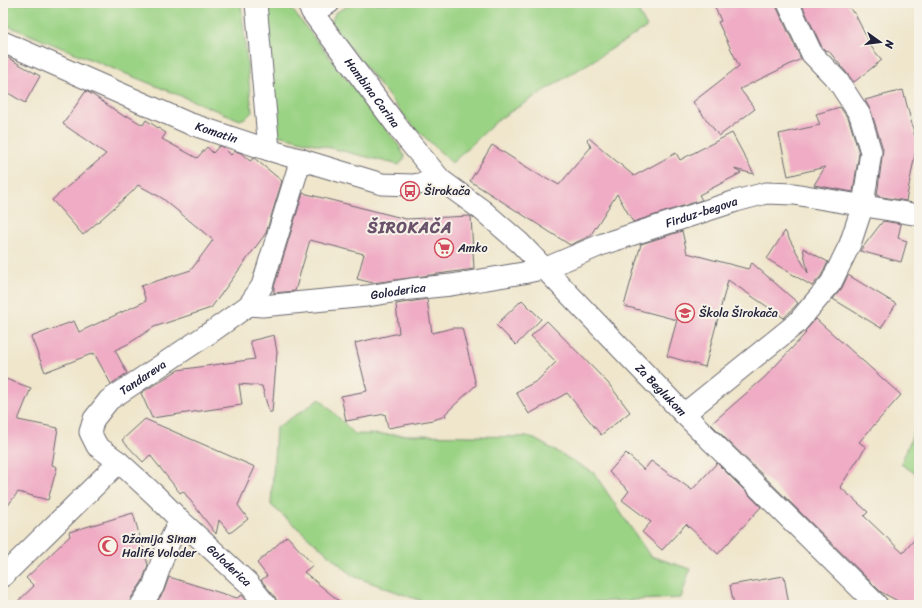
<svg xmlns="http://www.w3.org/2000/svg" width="922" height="608" font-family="Sriracha,sans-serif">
  <rect width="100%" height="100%" fill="#f7f3e8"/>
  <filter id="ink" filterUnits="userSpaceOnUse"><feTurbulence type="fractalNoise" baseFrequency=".025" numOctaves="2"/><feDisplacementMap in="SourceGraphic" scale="8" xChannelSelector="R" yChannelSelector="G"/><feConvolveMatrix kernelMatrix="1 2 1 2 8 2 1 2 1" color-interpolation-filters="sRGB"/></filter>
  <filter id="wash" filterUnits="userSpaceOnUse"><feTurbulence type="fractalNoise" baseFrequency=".012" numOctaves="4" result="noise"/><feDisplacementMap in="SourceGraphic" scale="16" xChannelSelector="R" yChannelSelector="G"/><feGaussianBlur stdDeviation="0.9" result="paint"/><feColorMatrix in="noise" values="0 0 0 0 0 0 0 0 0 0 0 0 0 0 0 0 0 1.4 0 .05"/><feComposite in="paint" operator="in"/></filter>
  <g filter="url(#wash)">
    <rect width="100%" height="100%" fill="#efe6cc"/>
    <path fill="#9bd385" stroke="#5e7a60" d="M3 3H241L252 112 247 117 240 120 3 24Z
      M260 3H287L399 146 405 158 399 165 270 133Z
      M353 3H634L647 27 499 119 452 163 409 122 331 23 335 13Z
      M320 399 355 434 531 437 594 473 650 556 690 569 681 598 522 605H432L353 576 271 505 276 428Z
      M919 419V476L901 464Z"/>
    <g id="blocks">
      <path fill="#efacc4" d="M713 3H776L777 8 801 59 740 89 755 109 719 136 693 102 739 66 718 22 721 21Z
        M801 3H847L853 13 854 12 872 48 882 60 854 82 828 50 826 51 822 47Z
        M3 55 40 76 25 103 3 90Z
        M903 90 917 144 906 201 877 196 883 149 871 111 865 100Z
        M86 91 93 95 125 117 126 115 143 125 146 120 166 133 162 139 197 158 207 147 213 153 219 146 223 147 231 155 235 151 241 153 250 161 254 158 282 181 266 233 211 308 154 327 128 344 115 350 127 373 111 384 94 353 45 372 31 337 74 321 79 332 146 301 141 286 191 270 213 240 162 198 138 185 132 192 83 235 52 200 106 154 63 124Z
        M840 107 849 120 859 153 853 192 814 185 825 167 788 176 779 134 820 125 816 114Z
        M732 133 754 174 734 169 741 173 699 195 702 200 633 222 617 194 590 236 570 245 470 181 492 145 544 178 545 177 559 185 591 147 587 140 589 138 634 176 676 153 680 160Z
        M303 193 406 219 470 216 471 217 474 269 373 283 357 279 364 254 310 240 295 291 274 293V287Z
        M883 221 901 224 898 238 907 241 901 262 860 251Z
        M682 231 687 253 748 269 752 263 798 303 784 318 728 280 705 367 667 356 677 320 624 306 641 244Z
        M785 231 808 273 803 248 828 262 821 276 812 286 767 259Z
        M848 275 896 304 881 328 833 299 842 288Z
        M427 299 432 333 453 328H462L476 385 445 414 446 416 433 420 388 428 385 414 346 421 341 396 367 391 355 343 399 333 396 304Z
        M522 300 541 319 516 345 496 325Z
        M816 319 901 395 859 442 866 447 840 487 868 512 864 516 903 553 919 534V605H902L896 600 881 592 711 424 765 377 806 333 804 332Z
        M547 321 608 383 630 412 601 435 567 393 529 414 516 392 537 381 556 362 531 336Z
        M274 335 277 352 272 412H269L262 386 239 384 242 405 152 418 141 393 178 370 255 359 250 341Z
        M3 378 31 388 18 420 58 428 52 465 57 467 48 500 18 492 3 512Z
        M145 419 255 467 238 505 248 519 230 533 219 520 216 534 183 491 180 493 150 455 143 462 122 440Z
        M626 453 644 470 651 461 692 490 717 463 761 507 718 554 686 524 662 550 642 532 651 522 622 500 629 491 609 472Z
        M133 513 148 565 142 582 131 598 129 605H14L34 586 26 578 70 536 69 532Z
        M287 536 313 565 304 572 344 605H278L275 597 261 580 267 576 257 563Z
        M784 576 789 605H734L730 585Z
        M169 577 237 598 242 595 250 605H155L164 591Z"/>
    </g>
  </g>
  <g filter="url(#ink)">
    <use href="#blocks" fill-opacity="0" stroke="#6a676e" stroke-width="1"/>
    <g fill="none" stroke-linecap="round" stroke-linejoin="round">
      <defs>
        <g id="street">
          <path d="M256 3 269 150"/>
          <path id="s1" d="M307 3 312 12 406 138 441 180 482 210 520 243 684 414 877 605"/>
          <path d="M312 12 329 3"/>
          <path id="s2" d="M3 42 188 123 269 150 382 184 413 185 441 180"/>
          <path id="s3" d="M249 305 262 306 367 296 411 289 451 285 523 273 546 268 603 244 736 201 766 193 794 194 919 215"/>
          <path d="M684 414 797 323 831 283 850 244 863 205 871 152 860 115 838 81 812 54 788 3"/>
          <path id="s4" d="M119 462 155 495 180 520 248 583 266 605"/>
          <path id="s5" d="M3 576 119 462 97 446 90 432 94 419 109 400 214 330 249 305 262 286 301 159"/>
          <path d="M141 605 153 587 166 549 180 520"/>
        </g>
      </defs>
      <use href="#street" stroke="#6a676e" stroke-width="23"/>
      <use href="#street" stroke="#fff" stroke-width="21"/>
    </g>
  </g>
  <defs>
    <symbol id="bus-ring" viewBox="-11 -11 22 22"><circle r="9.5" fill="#f7f3e8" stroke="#d1495b" stroke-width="1.5"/><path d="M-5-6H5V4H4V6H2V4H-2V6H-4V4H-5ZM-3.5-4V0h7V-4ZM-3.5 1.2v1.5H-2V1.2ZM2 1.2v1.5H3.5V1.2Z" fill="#d1495b"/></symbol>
    <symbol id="supermarket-ring" viewBox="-11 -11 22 22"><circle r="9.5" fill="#f7f3e8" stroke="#d1495b" stroke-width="1.5"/><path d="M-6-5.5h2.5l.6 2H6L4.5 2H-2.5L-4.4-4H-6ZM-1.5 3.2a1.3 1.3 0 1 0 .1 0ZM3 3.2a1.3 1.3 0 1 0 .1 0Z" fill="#d1495b"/></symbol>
    <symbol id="school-ring" viewBox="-11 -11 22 22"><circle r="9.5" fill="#f7f3e8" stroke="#d1495b" stroke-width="1.5"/><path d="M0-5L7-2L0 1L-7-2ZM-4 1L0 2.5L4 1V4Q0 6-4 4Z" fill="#d1495b"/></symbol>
    <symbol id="mosque-ring" viewBox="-11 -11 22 22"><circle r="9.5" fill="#f7f3e8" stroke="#d1495b" stroke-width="1.5"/><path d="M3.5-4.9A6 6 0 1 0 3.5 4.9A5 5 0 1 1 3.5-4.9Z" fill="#d1495b"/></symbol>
  </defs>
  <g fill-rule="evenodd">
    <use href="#bus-ring" x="399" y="180" width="22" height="22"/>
    <use href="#supermarket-ring" x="433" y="237" width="22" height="22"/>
    <use href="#school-ring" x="674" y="302" width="22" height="22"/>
    <use href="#mosque-ring" x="97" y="535" width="22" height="22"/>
  </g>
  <g text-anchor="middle" stroke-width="4" stroke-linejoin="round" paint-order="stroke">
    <g font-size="12" fill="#22223b" stroke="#f7f3e8">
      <text dy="4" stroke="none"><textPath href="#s1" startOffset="111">Hambina Carina</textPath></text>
      <text dy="4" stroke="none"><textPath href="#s2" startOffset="232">Komatin</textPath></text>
      <text dy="4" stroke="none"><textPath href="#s3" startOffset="465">Firduz-begova</textPath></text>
      <text dy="4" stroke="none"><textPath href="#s3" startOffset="150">Goloderica</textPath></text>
      <text dy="4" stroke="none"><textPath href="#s5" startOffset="284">Tandareva</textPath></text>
      <text dy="4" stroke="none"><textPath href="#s1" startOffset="527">Za Beglukom</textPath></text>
      <text dy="4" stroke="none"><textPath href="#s4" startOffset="151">Goloderica</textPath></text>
    </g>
    <g font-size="12" fill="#22223b" stroke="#f7f3e8" text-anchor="start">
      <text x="424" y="195">Širokača</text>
      <text x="458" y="252">Amko</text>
      <text x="699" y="317">Škola Širokača</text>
      <text x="122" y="543">Džamija Sinan<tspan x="122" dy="14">Halife Voloder</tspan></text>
    </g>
    <g font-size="16" font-weight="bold" letter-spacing="1" fill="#6a526b" stroke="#f7f3e8">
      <text x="410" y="233">ŠIROKAČA</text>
    </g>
  </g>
  <rect width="922" height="608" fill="none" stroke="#f7f3e8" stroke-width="16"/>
  <g transform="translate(880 42) rotate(104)" stroke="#f7f3e8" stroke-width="3" paint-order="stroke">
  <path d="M0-3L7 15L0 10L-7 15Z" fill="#22223b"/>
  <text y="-6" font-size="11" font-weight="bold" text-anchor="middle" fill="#22223b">N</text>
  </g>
</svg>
